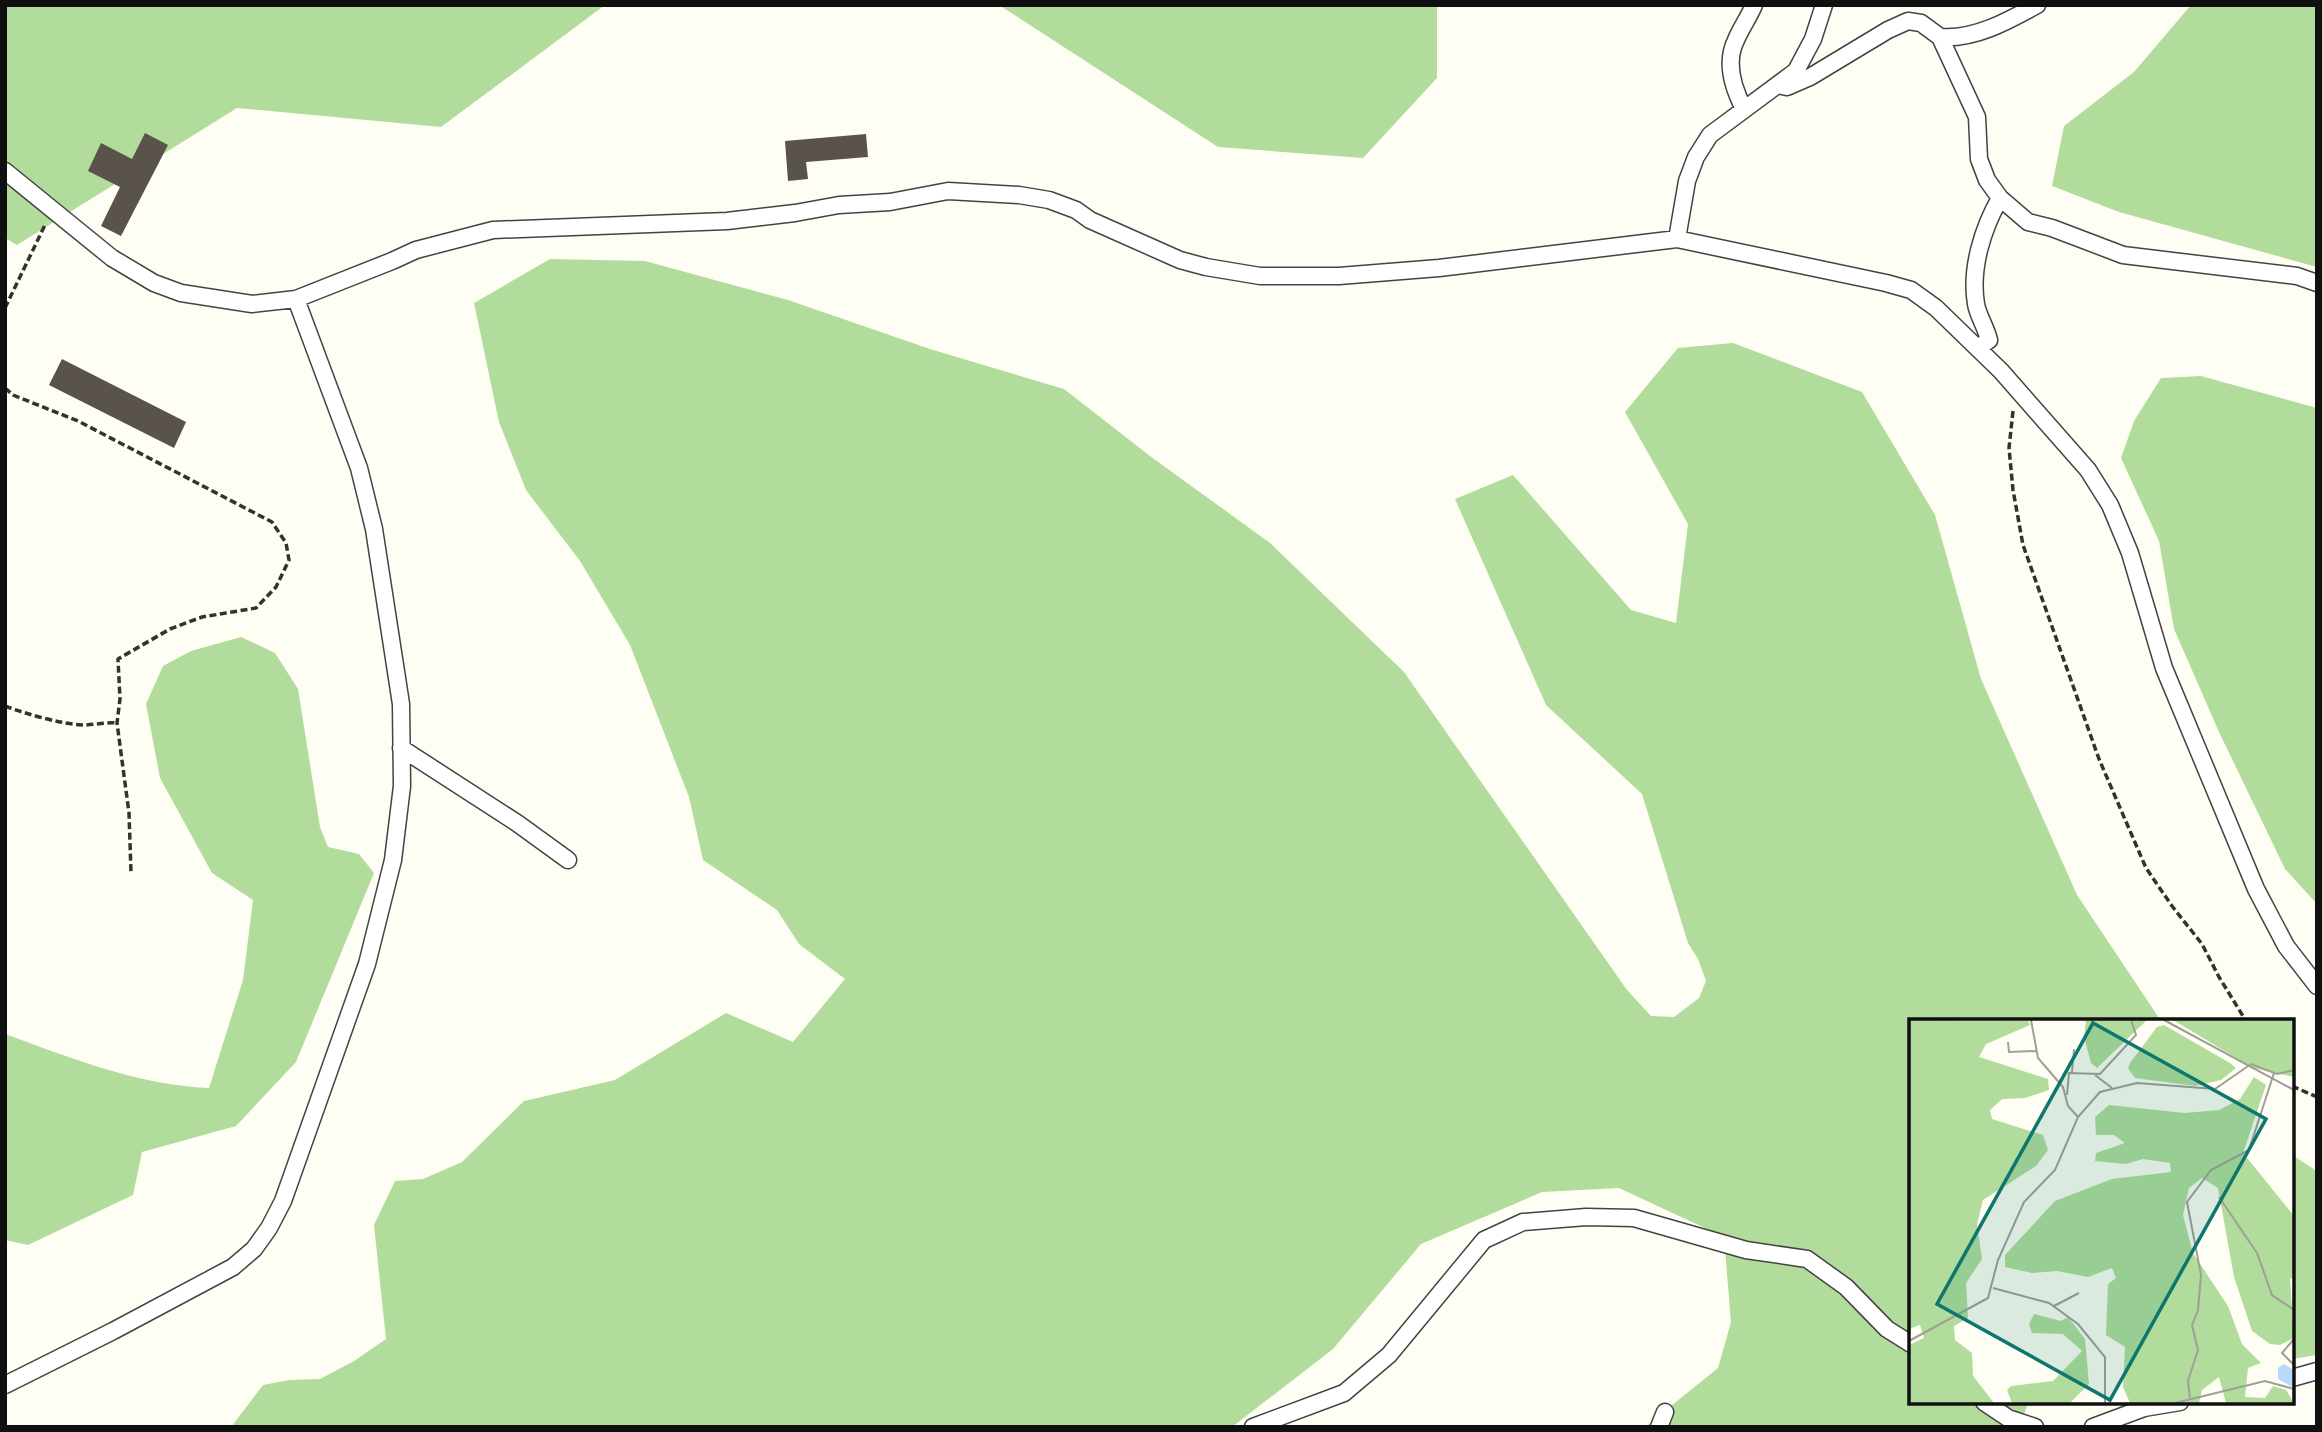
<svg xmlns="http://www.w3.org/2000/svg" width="2322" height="1432" font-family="'Times New Roman',serif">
  <rect width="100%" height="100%" fill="#fffef4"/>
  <path fill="#b1dc9b" d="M5 5H605L441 127 237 108 17 245 5 238Z
    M999 5H1437V78L1363 158 1218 147Z
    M2191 5H2317V267L2119 212 2052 186 2064 126 2134 72Z
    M550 259 645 261 788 300 930 349 1064 389 1150 456 1270 543 1404 672 1627 990 1651 1016 1674 1017 1699 998 1706 981 1698 959 1688 943 1642 794 1546 705 1455 499 1513 475 1631 610 1676 623 1688 524 1625 412 1678 348 1733 343 1862 392 1935 515 1981 679 2077 895 2161 1021H1911V1402H2048L2027 1406 2019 1427H1645L1718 1368 1731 1322 1724 1237 1619 1188 1542 1192 1421 1244 1333 1349 1232 1427H231L263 1385 289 1380 320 1379 354 1361 386 1339 374 1225 395 1181 423 1179 462 1162 524 1101 615 1080 726 1013 793 1042 845 979 799 944 777 910 703 860 689 797 630 645 580 561 526 490 499 422 474 303Z
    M2201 376 2317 408V904L2285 869 2219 732 2174 629 2159 541 2121 458 2134 421 2161 378Z
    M241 637 275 653 298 689 320 827 328 847 359 854 374 873 296 1062 236 1126 142 1152 133 1195 28 1245 5 1240V1034C71 1058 138 1085 209 1088L243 980 253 900 212 873 160 778 146 704 163 666 191 651Z
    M2292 1155 2317 1171V1355L2292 1359Z"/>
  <path fill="#59534c" d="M145 133 168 145 121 236 101 226 120 187 88 171 101 143 132 159Z
    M866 134 868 157 806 162 808 179 788 181 785 141Z
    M62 359 186 422 174 448 49 385Z"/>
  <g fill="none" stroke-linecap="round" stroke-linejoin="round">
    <defs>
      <path id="street" d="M1940 37C1974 40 2008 21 2037 5
        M1778 85 1787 87 1810 77 1888 30 1908 21 1921 23 1940 37 1977 117 1979 159 1987 180 2000 198 2028 222 2052 228 2123 255 2297 276 2317 283
        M1744 109C1733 88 1725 62 1736 40 1741 28 1749 17 1754 5
        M5 171 112 258 154 283 181 293 252 304 296 299 392 261 416 250 493 230 727 221 795 213 839 205 890 202 948 191 1019 195 1049 200 1076 210 1090 220 1180 260 1206 267 1260 276H1339L1439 268 1677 239 1886 283 1911 290 1936 308 2001 371 2088 470 2110 505 2130 553 2164 668 2256 889 2286 946 2317 986
        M1677 239 1687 181 1696 157 1710 135 1796 71 1813 39 1824 5
        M1978 348 1989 340C1986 327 1978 316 1976 304 1970 268 1983 228 2000 198
        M401 748 517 823 568 860
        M2292 1378 2317 1371
        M5 1385 113 1331 233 1267 254 1249 269 1228 283 1201 367 964 393 860 402 786 401 704 374 529 359 468 296 299
        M1984 1402 2008 1418 2035 1427
        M1253 1427 1344 1393 1389 1355 1484 1240 1523 1222 1586 1217 1634 1218 1746 1250 1807 1259 1846 1287 1887 1329 1911 1344
        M1659 1427 1665 1412
        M2093 1427 2144 1408 2180 1402"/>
    </defs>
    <use href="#street" stroke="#434343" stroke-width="19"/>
    <path stroke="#323232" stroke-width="3.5" stroke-dasharray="7 3.5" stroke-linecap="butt" d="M5 308 45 225
      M5 388 13 395 78 421 272 522 286 543 289 560 276 587 256 608 202 617 170 629 118 659 120 699 117 723 129 813 131 873
      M2013 411 2009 448 2013 490 2023 545 2099 759 2146 868 2172 906 2202 944 2219 977 2246 1021
      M5 706C26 714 61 724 83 725 94 725 105 722 117 723
      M2292 1086 2317 1097"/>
    <use href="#street" stroke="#fff" stroke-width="16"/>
  </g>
  <g transform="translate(1909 1019)">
    <rect width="385" height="385" fill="#fffef4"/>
    <path d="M0 1 119 2 121 6 77 25 70 38 139 60 140 71 116 79 93 80 81 91 83 100 134 116 139 131 127 147 74 181 68 205 73 240 57 264 59 299 45 307 46 321 63 334 64 357 85 384H0V326L15 319 11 306 0 310ZM177 1H238L188 49 182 44 175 18ZM264 1H385V58L344 49ZM255 6 321 44 327 49 312 61 286 67 226 59 219 49 221 44 248 8ZM345 58 357 66 334 134 385 197V258L381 260 385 319 371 326 361 325 343 312 325 258 309 169 293 159 280 169 274 196 284 234 319 287 333 325 352 344 339 349 336 378 356 379 364 367 377 371 385 384H317L310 358 293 371 290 384H221L214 368 216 328 197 316 199 265 207 259 203 249 179 258 148 252 123 254 96 248V236L146 182 203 160 262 153 261 144 234 140 217 145 186 142 187 134 216 124 205 116H187L186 98 200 86 276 94 310 91 331 80ZM125 295 152 302 159 298 176 320 180 365 161 384H103L98 371 102 367 144 362 173 332 154 315 123 314 120 305Z" fill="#b1dc9b"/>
    <path d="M375 345 385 351V369L369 360V349Z" fill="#b8d9f7"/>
    <path fill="none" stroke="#9f9f99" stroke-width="2" d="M122 1 129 39 154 68 159 87 169 98M255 1 385 71M99 23 100 33 128 32M163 53 165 30M186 56 203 69M158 76 160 54 191 55 227 16 222 1M310 178 348 234 363 276 385 291M84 269 140 284 169 305 196 338V384M145 287 170 274M385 320 373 334 385 346M0 322 79 279 89 241 115 183 146 151 169 98 191 73 228 64 306 70 342 45 368 55 385 51M281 380 279 362 289 331 283 306 289 291 292 256 278 183 302 151 340 131 365 54M266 384 356 362 385 370"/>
    <path fill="#0f766e" fill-opacity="0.15" stroke="#0f766e" stroke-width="3.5" d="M184 4 357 100 201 381 28 285Z"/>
    <rect width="385" height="385" fill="none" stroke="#101010" stroke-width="3.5"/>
  </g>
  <rect width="2322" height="1432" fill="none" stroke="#101010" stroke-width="14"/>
</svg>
